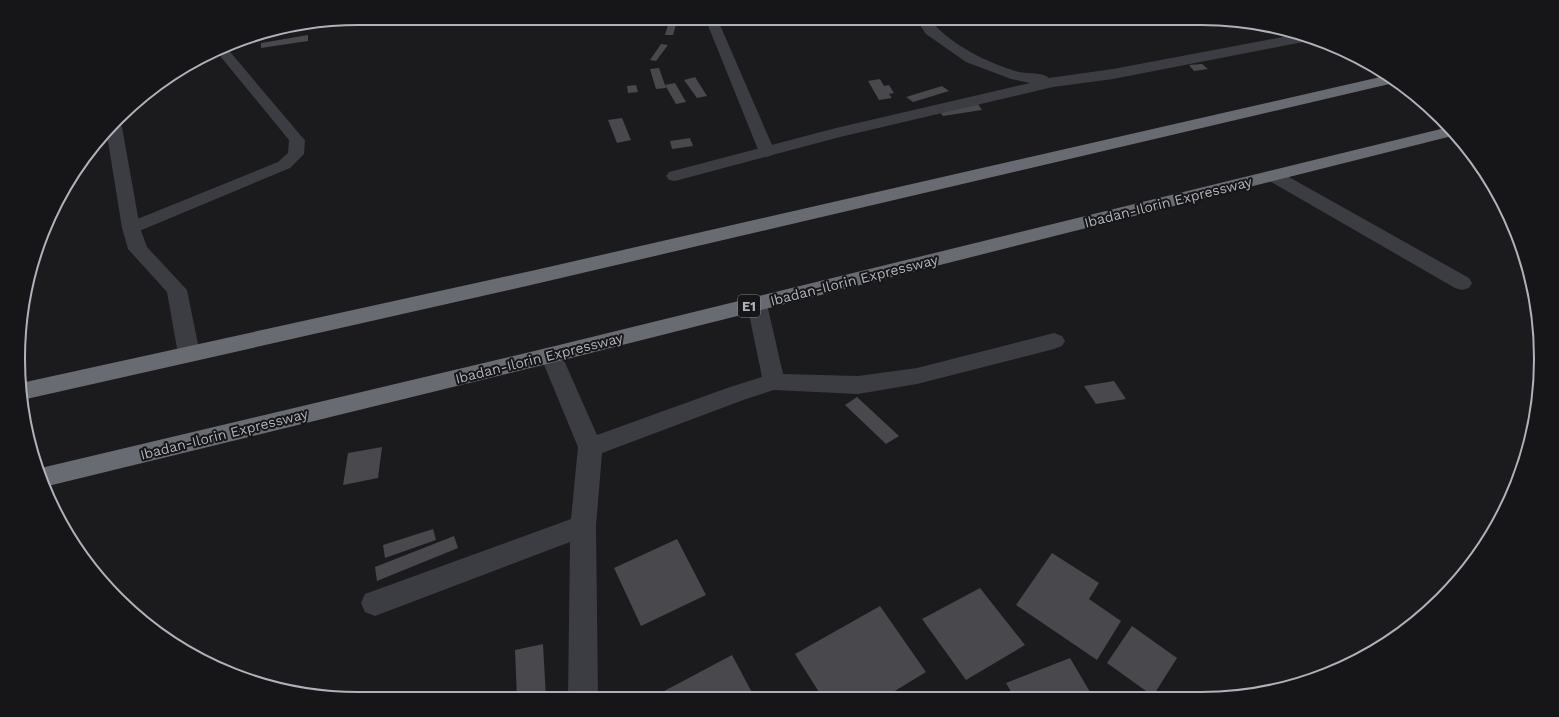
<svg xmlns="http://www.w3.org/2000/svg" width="1559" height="717" font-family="'Work Sans',sans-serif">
  <rect width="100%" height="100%" fill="#1b1b1d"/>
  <path fill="#48484d" d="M670 18H678L673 35H665Z
    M303 27 258 41 255 36 261 34Z
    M308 35V41L261 48V43Z
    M661 44 668 45 656 61 650 60Z
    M1202 64 1208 69 1194 71 1189 65Z
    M659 68 666 88 656 89 650 69Z
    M695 77 707 96 697 98 684 80Z
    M880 79 884 86 889 85 894 93 889 94 892 98 879 100 868 81Z
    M675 83 686 102 676 104 665 85Z
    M636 85 638 92 628 93 627 86Z
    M942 86 949 91 913 102 906 97Z
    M978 104 982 110 943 116 939 111Z
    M622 118 631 140 617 143 608 120Z
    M690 138 693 146 672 149 670 141Z
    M1114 381 1126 399 1096 404 1084 386Z
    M857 397 899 436 886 444 845 405Z
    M382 447 378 478 343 485 348 453Z
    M433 529 436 540 385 558 383 545Z
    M454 536 458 548 377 581 375 567Z
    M677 539 706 595 641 626 614 568Z
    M1052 553 1099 583 1089 599 1121 621 1097 660 1016 605Z
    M980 588 1025 645 966 680 922 619Z
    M880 606 926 672 885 697H822L795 654Z
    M1132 626 1177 658 1153 696 1107 663Z
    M543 644 546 698H517L515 650Z
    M732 655 755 698H651Z
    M1070 658 1093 697H1014L1006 683Z"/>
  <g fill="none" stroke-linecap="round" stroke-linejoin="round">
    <path fill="#3c3d42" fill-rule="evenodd" d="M705 18H717L775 152 772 155 767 157 762 155 759 152Z
      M226 47 302 137 305 140 304 154 290 168 137 232 131 233 125 232 122 228 125 224 278 162 288 153 289 140 216 51Z"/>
    <path fill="#3c3d42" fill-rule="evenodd" d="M915 18H929C947 43 989 64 1019 72 1028 74 1042 72 1049 78L1113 69 1299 34 1314 39 1308 41 1113 79 1053 87 840 137 675 181 669 180 666 176 669 172 836 128 1030 83 1011 79 966 62 926 34Z
      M117 123 122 127 140 228 147 247 187 290 200 354 197 360 189 362 181 360 178 354 167 292 128 249 122 228 107 135Z
      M1274 171 1280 172 1469 278 1472 283 1469 288 1462 290 1455 288 1268 180 1265 176 1268 172Z
      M757 297 764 299 767 304 783 374 858 376 917 368 1054 333 1062 336 1065 341 1062 346 1054 349 917 384 858 394 774 390 746 399 602 453 596 526 598 698H568L570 542 375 616 365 612 361 603 365 594 571 519 578 447 540 355 543 349 551 347 559 349 597 435 730 387 762 377 747 304 750 299Z"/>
    <path fill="#696b72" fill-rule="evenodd" d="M1389 75 1398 82 531 285 22 400 21 383 531 271Z
      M1449 127 1456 135 551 363 48 486 41 468 551 347Z"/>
  </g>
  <g text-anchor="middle" stroke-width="4" stroke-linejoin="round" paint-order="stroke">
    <rect fill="#161618" stroke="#81838a" stroke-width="1" x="738" y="295" width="22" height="22" rx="3"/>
    <g font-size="13" font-weight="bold" fill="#afb2bb">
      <text x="749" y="311">E1</text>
    </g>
    <g font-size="14" fill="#afb2bb" stroke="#161618">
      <text transform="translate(1168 202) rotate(-14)" y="5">Ibadan-Ilorin Expressway</text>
      <text transform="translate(854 280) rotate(-14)" y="5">Ibadan-Ilorin Expressway</text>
      <text transform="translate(539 358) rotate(-14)" y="5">Ibadan-Ilorin Expressway</text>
      <text transform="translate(224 434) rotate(-14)" y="5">Ibadan-Ilorin Expressway</text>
    </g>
  </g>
  <path d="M0 0H1559V717H0ZM358 25H1201A333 333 0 0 1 1534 358V359A333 333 0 0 1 1201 692H358A333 333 0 0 1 25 359V358A333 333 0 0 1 358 25Z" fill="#161618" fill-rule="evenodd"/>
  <path fill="none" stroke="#afb2bb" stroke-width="2" d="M358 25H1201A333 333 0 0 1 1534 358V359A333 333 0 0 1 1201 692H358A333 333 0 0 1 25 359V358A333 333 0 0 1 358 25Z"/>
</svg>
